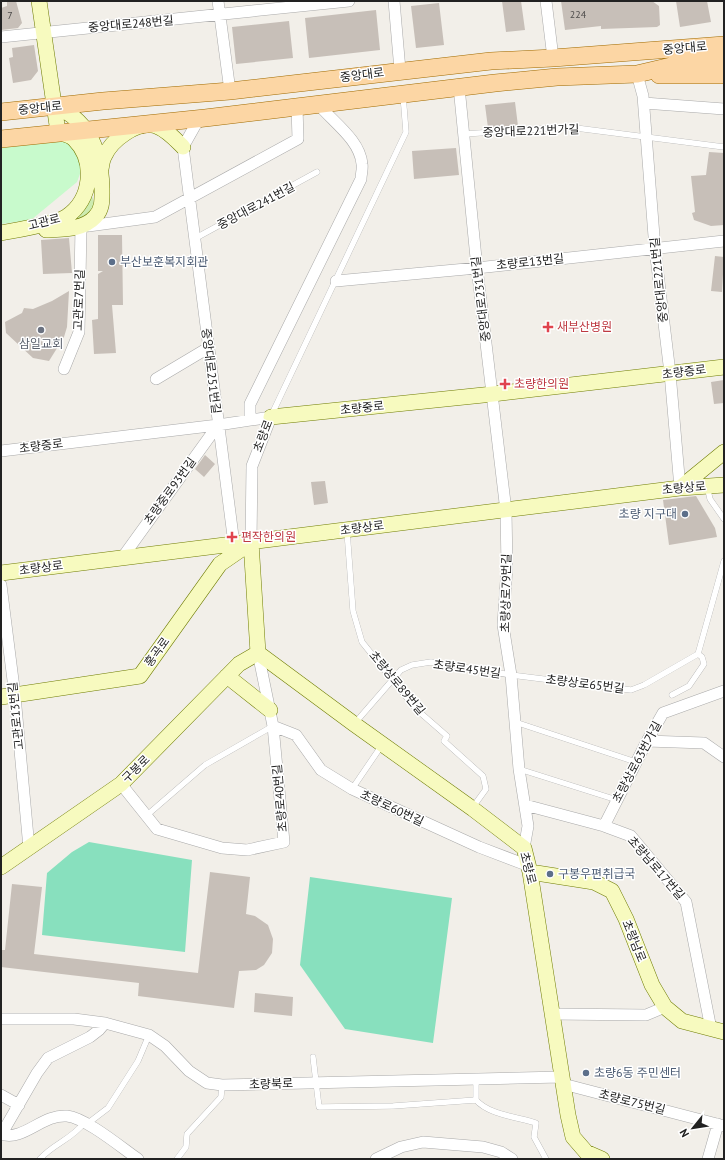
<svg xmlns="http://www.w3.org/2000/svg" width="725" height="1160" font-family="'PT Sans','Noto Sans KR',sans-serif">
  <rect width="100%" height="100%" fill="#f2efe9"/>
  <path fill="#cdebb0" d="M91 195C100 208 85 217 73 221Z"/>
  <path fill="#c8facc" d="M67 139 77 151 81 171 77 182 31 220 1 224V147Z"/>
  <path fill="#88e0be" d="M89 842 192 860 185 952 42 935 47 873 72 852Z
    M310 877 452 898 433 1043 345 1029 300 965Z"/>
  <path fill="#c7bfb8" d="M7 1H16L22 23 18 28 1 30V8L7 6Z
    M502 1H521L525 30 506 32Z
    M561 1H652L659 6 660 25 657 27 601 29V26L565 30Z
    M676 1H707L711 22 680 27Z
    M439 3 444 45 416 48 411 6Z
    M376 10 380 50 309 58 305 18Z
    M289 21 293 58 236 64 232 27Z
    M34 45 38 71 31 80 13 83 9 58 13 57 12 48Z
    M515 102 518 126 488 128 485 105Z
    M456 148 459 175 414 179 412 151Z
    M709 152 724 153V225L711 226 694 220 692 213 695 212 691 176 706 175Z
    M98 235H122L123 305H112L116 353 94 354 92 320 98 319V274L103 271H98Z
    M69 238 72 273 43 274 41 240Z
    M715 256 724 257 722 292 711 291Z
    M69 291 67 327 64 337 49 361 33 358 6 333 5 322 22 313 24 308 33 309 52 301Z
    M724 380V403L714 404 711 382Z
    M205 455 215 464 204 477 195 469Z
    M325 481 328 503 314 505 311 482Z
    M696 496 715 528 717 537 669 545 663 500Z
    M210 872 250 877 246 914 255 916 268 925 273 939 272 953 264 965 256 970 239 971 234 1008 138 996 139 983 1 967V950H5L12 884 42 887 34 954 198 973Z
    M255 993 293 997 292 1016 254 1012Z"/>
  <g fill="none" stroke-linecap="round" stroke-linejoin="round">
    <defs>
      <path id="lane" d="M464 134 568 127 724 147
        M194 239 317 172
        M271 416 406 132 403 95
        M707 486 710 499 724 519
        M347 531 353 611 362 642 416 709 447 736 444 741 483 776 486 789 473 807
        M672 695 689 686 704 664 702 657 698 654
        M515 722 636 762
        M355 723 401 670 412 665 431 662 511 675 631 690 644 685 698 654 724 561
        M519 769 617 800
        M352 789 382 745
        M146 816 205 765 273 726
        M313 1057 319 1107 393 1106 476 1100V1079
        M476 1100C489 1115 518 1117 536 1123L534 1137 546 1159
        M87 1124 108 1108 138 1061 149 1035
        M40 1159C53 1144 72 1139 84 1123
        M177 1159 186 1147 187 1134 221 1097 222 1085"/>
      <path id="street" d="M218 1 230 91
        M394 1 400 70
        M546 1 553 58
        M1 37 349 1
        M637 74 643 96 655 249 670 373 680 488
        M459 87 477 268 506 511 507 567 503 625 511 675 519 769 528 826 524 848
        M644 103 724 109
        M205 118 196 124 183 147 234 544
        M336 281 477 268 724 241
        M64 369 79 332 81 227 155 217 298 139 297 107
        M156 379 208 348
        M250 420V404L361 179C361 174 363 168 362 164 360 140 333 122 318 104
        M1 451 218 425 271 417 252 466 251 542
        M122 558 218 425
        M1 585 15 696 29 848
        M273 726 296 735 321 770 352 789 479 847 529 866
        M647 741 704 743 724 757
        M121 784 157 829 222 848 247 850 284 842 273 726 258 653
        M525 805 604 826 631 836 686 902 711 1029
        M604 826 647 741 663 713 724 691
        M552 1014 646 1015 665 1007
        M1 1019H74L105 1023 149 1035 165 1046 189 1071 207 1083 222 1085 561 1077
        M563 1084 724 1126
        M1 1095 19 1105
        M1 1134C23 1142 42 1114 67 1116 86 1118 122 1148 138 1159
        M1 1135 37 1073 48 1058 90 1037 99 1030 105 1023
        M376 1159 401 1147 423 1142 483 1147 501 1152 512 1159
        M708 1159 718 1124"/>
      <path id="secondary" d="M101 169C102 165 102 161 104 157 111 140 138 120 156 126 167 130 175 139 183 147
        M46 230C63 229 83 230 95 217 103 209 102 199 102 188 101 152 90 120 54 106
        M1 233C17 230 54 224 66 217 92 200 96 161 74 139 70 135 63 134 58 132L39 1
        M271 417 493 394 724 367
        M680 488 724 452
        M251 542 258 653 354 724 473 809 524 848 530 872 568 1115 573 1137 586 1152 602 1159
        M1 573 680 488 724 485
        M227 676 270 710
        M1 697 140 676 220 564 249 544
        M1 867 121 784 239 664 258 653
        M530 872 594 882 612 891 626 919 652 985 665 1007 682 1021 724 1032"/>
      <path id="primary" d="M659 75H724
        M1 112 103 101 230 91 491 61 553 58 724 45
        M1 139 205 118 495 83 557 77 637 74 684 63 724 58"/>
    </defs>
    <use href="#lane" stroke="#a9a9a9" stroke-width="6"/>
    <use href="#street" stroke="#a9a9a9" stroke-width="12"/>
    <use href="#secondary" stroke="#707d05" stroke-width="16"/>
    <use href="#primary" stroke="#a06b00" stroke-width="18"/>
    <use href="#lane" stroke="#fff" stroke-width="5.5"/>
    <use href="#street" stroke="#fff" stroke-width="11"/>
    <use href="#secondary" stroke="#f7fabf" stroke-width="15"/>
    <use href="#primary" stroke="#fcd6a4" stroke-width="17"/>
  </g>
  <g fill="#5c6f8a" stroke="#fff" stroke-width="1.5">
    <circle cx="112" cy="262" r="4"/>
    <circle cx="685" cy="514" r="4"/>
    <circle cx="550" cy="874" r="4"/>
    <circle cx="586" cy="1073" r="4"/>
  </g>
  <g fill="#e0444e" stroke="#fff" stroke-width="1.5">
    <path d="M546 321h4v4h4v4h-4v4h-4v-4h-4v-4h4z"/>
    <path d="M503 378h4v4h4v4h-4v4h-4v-4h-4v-4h4z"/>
    <path d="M230 531h4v4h4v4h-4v4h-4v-4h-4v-4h4z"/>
  </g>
  <circle fill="#6b7280" stroke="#fff" stroke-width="1.5" cx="41" cy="330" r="4"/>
  <g text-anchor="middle" stroke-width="3" stroke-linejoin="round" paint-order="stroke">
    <g font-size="10" fill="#4b4948">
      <text x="578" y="18">224</text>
      <text x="10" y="19">7</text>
    </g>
    <g font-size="12" fill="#222" stroke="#fff">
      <text transform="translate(131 24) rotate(-5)" y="4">중앙대로248번길</text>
      <text transform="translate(685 48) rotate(-5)" y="4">중앙대로</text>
      <text transform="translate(362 75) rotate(-7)" y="4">중앙대로</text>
      <text transform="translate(40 108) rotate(-6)" y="4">중앙대로</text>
      <text transform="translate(531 131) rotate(-2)" y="4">중앙대로221번가길</text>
      <text transform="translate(256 206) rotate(-28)" y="4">중앙대로241번길</text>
      <text transform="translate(44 222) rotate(-14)" y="4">고관로</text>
      <text transform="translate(530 262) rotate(-6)" y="4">초량로13번길</text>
      <text transform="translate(659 280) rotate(-96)" y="4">중앙대로221번길</text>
      <text transform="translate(481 299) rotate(-97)" y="4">중앙대로231번길</text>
      <text transform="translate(79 300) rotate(-88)" y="4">고관로7번길</text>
      <text transform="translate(211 371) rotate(83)" y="4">중앙대로251번길</text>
      <text transform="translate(684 372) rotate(-7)" y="4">초량중로</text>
      <text transform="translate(362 408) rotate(-6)" y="4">초량중로</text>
      <text transform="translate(263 436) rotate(-69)" y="4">초량로</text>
      <text transform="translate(41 446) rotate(-7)" y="4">초량중로</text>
      <text transform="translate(684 488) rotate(-5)" y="4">초량상로</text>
      <text transform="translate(170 491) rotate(-54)" y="4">초량중로93번길</text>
      <text transform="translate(362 528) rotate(-7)" y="4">초량상로</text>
      <text transform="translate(41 568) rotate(-7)" y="4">초량상로</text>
      <text transform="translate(506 593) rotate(-89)" y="4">초량상로79번길</text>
      <text transform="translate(157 652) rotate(-54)" y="4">홍곡로</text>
      <text transform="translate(467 669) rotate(8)" y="4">초량로45번길</text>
      <text transform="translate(397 683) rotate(50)" y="4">초량상로89번길</text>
      <text transform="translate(585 684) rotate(7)" y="4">초량상로65번길</text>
      <text transform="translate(16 716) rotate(-96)" y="4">고관로13번길</text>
      <text transform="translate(637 762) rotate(-62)" y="4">초량상로63번가길</text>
      <text transform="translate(136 769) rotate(-45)" y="4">구봉로</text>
      <text transform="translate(280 798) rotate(-95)" y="4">초량로40번길</text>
      <text transform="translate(392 808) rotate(25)" y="4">초량로60번길</text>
      <text transform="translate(528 868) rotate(76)" y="4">초량로</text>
      <text transform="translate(656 868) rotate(49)" y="4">초량남로17번길</text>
      <text transform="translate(634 941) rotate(68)" y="4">초량남로</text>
      <text transform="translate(271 1084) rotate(-2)" y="4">초량북로</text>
      <text transform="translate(632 1102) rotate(14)" y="4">초량로75번길</text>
    </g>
    <g font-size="12" fill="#4e5e75" stroke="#fff" text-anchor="start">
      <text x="120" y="266">부산보훈복지회관</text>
      <text x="677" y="518" text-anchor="end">초량 지구대</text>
      <text x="558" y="878">구봉우편취급국</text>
      <text x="594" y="1077">초량6동 주민센터</text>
    </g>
    <g font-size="12" fill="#be3a42" stroke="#fff" text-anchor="start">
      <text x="557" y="331">새부산병원</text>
      <text x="514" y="388">초량한의원</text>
      <text x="241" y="541">편작한의원</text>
    </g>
    <g font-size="12" fill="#5b616d" stroke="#fff">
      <text x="41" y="348">삼일교회</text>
    </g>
  </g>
  <rect width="725" height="1160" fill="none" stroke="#222222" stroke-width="4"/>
  <g transform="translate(693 1128) rotate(240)" stroke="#ffffff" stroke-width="3" paint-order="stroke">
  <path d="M0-3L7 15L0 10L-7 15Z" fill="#222222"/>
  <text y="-6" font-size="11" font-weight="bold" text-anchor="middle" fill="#222222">N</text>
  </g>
</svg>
